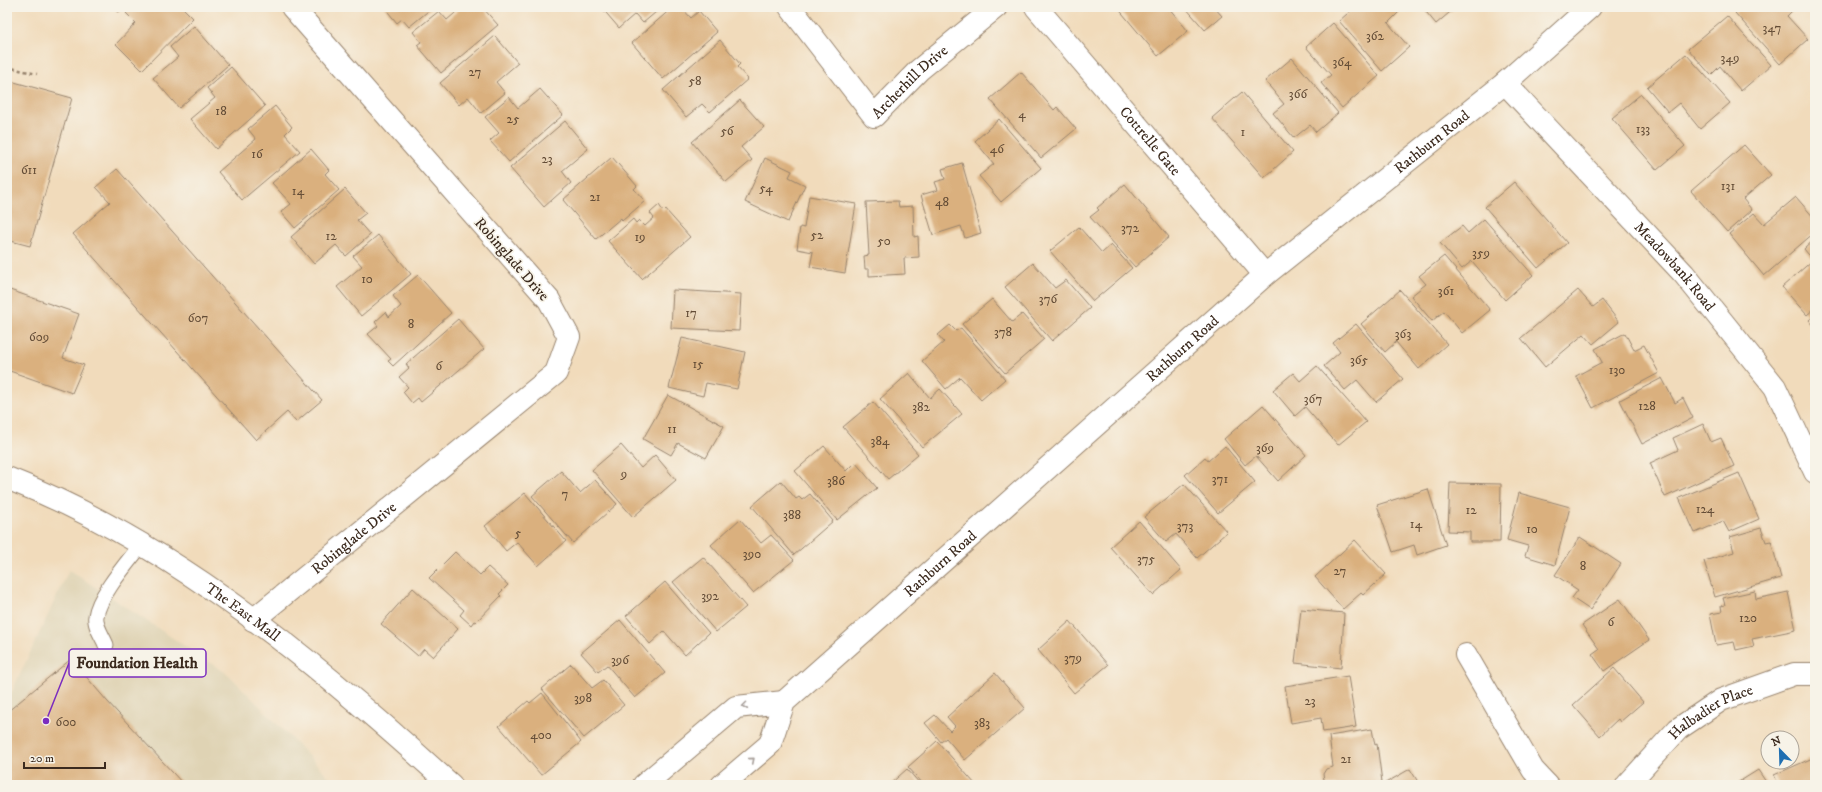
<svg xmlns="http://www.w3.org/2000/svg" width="1822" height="792" font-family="'IM FELL DW Pica',serif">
  <rect width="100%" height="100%" fill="#f7f3e8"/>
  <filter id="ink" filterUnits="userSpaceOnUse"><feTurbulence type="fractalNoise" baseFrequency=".025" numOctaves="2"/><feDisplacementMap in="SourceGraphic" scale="8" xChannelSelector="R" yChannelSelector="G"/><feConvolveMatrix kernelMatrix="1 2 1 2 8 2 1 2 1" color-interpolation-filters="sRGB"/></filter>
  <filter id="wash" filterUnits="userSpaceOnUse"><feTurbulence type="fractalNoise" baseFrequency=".012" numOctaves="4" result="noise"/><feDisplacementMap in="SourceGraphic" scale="16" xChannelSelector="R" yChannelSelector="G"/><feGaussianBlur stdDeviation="0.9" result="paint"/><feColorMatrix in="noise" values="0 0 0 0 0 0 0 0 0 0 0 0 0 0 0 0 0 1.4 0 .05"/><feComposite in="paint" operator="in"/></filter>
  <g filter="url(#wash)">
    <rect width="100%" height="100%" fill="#f1dbbb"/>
    <path fill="#dfd3b4" d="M69 570 229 675 337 785H7V702Z"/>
    <g id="blocks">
      <path fill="#dab07e" d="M111 7H122L119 12Z
        M132 7H182L193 18 142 70 116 44 136 23 126 13Z
        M384 7H433L409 27 402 19 397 23Z
        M462 7H482L498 25 441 73 417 45 421 42 413 32 439 11 447 20Z
        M601 7H662L643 23 635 14 619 28Z
        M673 7H681L691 18 699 11 717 32 663 79 632 43Z
        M1117 7H1168L1188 31 1158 56Z
        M1185 7H1214L1222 16 1205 30Z
        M1355 7H1395L1399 12 1388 23 1409 47 1382 71 1339 21Z
        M1422 7H1456L1436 24Z
        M1742 7H1792L1794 9 1787 16 1808 39 1780 64 1735 13Z
        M1727 16 1771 65 1741 91 1720 66 1711 75 1688 49Z
        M1333 23 1379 76 1342 108 1321 83 1331 75 1306 47Z
        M194 26 228 65 179 108 153 78 178 57 170 47Z
        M495 36 518 63 496 82 505 93 481 113 468 97 459 105 440 83Z
        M720 40 740 64 737 67 748 79 710 112 702 104 686 117 663 90Z
        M1686 54 1730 103 1700 129 1679 103 1668 112 1647 87Z
        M1292 58 1338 113 1316 132 1310 125 1294 138 1273 113 1284 104 1265 81Z
        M231 67 265 106 216 149 190 119 215 98 207 88Z
        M1021 72 1054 110 1057 107 1076 129 1041 158 990 99Z
        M7 80 72 98 30 246 7 240Z
        M540 89 563 115 509 162 490 141 499 133 485 117 509 97 518 108Z
        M1242 92 1293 152 1264 178 1212 118Z
        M1641 94 1685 146 1657 170 1612 118Z
        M740 100 764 127 741 147 752 160 726 182 692 142Z
        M275 106 292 127 285 134 300 151 242 200 218 172 256 139 248 129Z
        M999 119 1041 168 1001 202 979 176 994 164 975 141Z
        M565 121 588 149 562 171 571 183 544 207 510 168Z
        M1744 145 1771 175 1743 199 1752 210 1727 232 1691 191Z
        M311 149 329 170 325 174 339 190 295 228 281 212 291 204 272 183Z
        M612 157 637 186 634 189 645 201 622 221 621 218 596 239 563 200Z
        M765 158 792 171 789 177 805 185 788 222 745 202Z
        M962 163 978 219 977 220 981 233 965 238 961 226 933 235 921 195 938 190 935 182 945 179 942 169Z
        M117 169 322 400 296 422 287 412 256 440 73 234 110 202 96 187Z
        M1514 182 1567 243 1538 268 1485 207Z
        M1125 184 1169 237 1135 267 1090 217 1099 210 1097 208Z
        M345 189 366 213 357 220 370 235 346 256 336 245 314 264 291 237Z
        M809 196 856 204 845 273 810 267 813 252 797 249 800 227 804 228Z
        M1796 197 1815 219V232L1764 276 1729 234 1754 213 1764 224Z
        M898 201 899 207 913 206 914 237 918 236 919 257 904 258 905 274 869 276V269H865L864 256 869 255 866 202Z
        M659 205 663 211 665 209 690 237 642 279 608 241 633 219 636 223 639 220 645 226 654 218 650 213Z
        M1484 219 1533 275 1505 300 1472 261 1462 269 1440 243 1462 226 1468 233Z
        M1079 227 1102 253 1111 245 1132 268 1093 301 1050 251Z
        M378 235 411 274 361 316 337 287 362 266 353 256Z
        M1815 239V308L1807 315 1782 287 1813 260 1804 249Z
        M1444 256 1490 310 1462 333 1444 311 1432 321 1411 296 1426 284 1419 276Z
        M1033 263 1055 288 1066 280 1090 308 1052 341 1005 287Z
        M418 275 451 313 393 366 388 361 391 359 368 334 378 326 375 322 386 312 389 317 401 306 393 296Z
        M7 289 79 314 63 358 84 365 72 393 7 370Z
        M673 290 741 294 739 331 671 328Z
        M1400 290 1447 344 1419 369 1396 342 1385 352 1361 324Z
        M1578 290 1593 307 1602 300 1619 322 1593 344 1584 334 1545 367 1521 338Z
        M992 299 1012 322 1022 314 1044 339 1005 373 962 324Z
        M1815 315V327L1809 320Z
        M458 319 484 349 421 402 418 398 412 403 403 392 408 387 399 377 409 368 406 364Z
        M1356 324 1403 379 1376 402 1357 380 1345 390 1324 366 1340 352 1333 343Z
        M950 325 956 331 961 328 1005 379 981 400 960 377 946 389 922 361 944 342 938 335Z
        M1625 333 1634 350 1644 345 1659 373 1593 408 1576 376 1602 362 1595 349Z
        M682 338 745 352 737 389 706 383 703 396 669 388Z
        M1317 366 1366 422 1338 445 1305 407 1295 416 1273 390 1293 373 1300 381Z
        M909 373 930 398 940 389 962 414 922 447 880 399Z
        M1662 378 1675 403 1683 398 1693 418 1642 444 1620 400Z
        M668 395 724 426 706 458 678 443 671 455 643 439Z
        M873 402 918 454 888 479 843 427Z
        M1263 405 1306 455 1278 481 1256 456 1245 465 1224 439Z
        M1703 424 1711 442 1721 438 1734 466 1665 497 1650 463 1678 450 1673 438Z
        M621 445 641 468 655 455 676 480 633 517 592 470Z
        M824 446 846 471 855 462 877 488 837 520 795 471Z
        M1225 446 1255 482 1218 513 1185 475 1205 457 1208 461Z
        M561 471 580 493 595 480 617 504 573 543 532 496Z
        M1739 473 1759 519 1729 532 1723 521 1695 533 1679 498Z
        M781 481 796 499 799 497 802 500 810 494 833 521 794 555 752 506Z
        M1450 483 1501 484 1500 542H1470V532L1448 531Z
        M1184 484 1227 532 1197 558 1176 534 1166 542 1144 517Z
        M1428 489 1446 545 1417 555 1414 545 1393 552 1377 505Z
        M525 493 566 541 538 566 517 542 506 551 485 526Z
        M1519 493 1570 507 1555 565 1525 556 1528 546 1507 540Z
        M740 519 761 543 771 535 794 560 753 593 711 545Z
        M1139 521 1181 570 1153 595 1110 547Z
        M1761 528 1766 542 1771 541 1781 578 1715 597 1704 561 1734 552 1730 537Z
        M1580 537 1621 564 1590 610 1572 598 1578 590 1555 575Z
        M1355 540 1386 574 1363 595 1361 593 1343 609 1315 577Z
        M455 552 480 575 488 567 508 585 499 594 501 596 476 622 474 621 471 625 460 615 464 610 429 578Z
        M703 557 746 607 716 632 673 582Z
        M665 582 709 633 685 655 664 631 650 644 626 616Z
        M413 588 458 629 433 657 424 649 418 656 381 624Z
        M1755 591 1756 599 1788 592 1796 630 1752 639 1754 646 1736 650 1734 642 1716 645 1710 614 1722 612 1721 606 1725 605 1723 598Z
        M1620 599 1649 640 1604 671 1592 654 1599 649 1582 625Z
        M1301 609 1344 613 1341 668 1295 663Z
        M620 620 665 673 635 698 607 665 598 672 581 653Z
        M1070 621 1108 665 1074 693 1038 650Z
        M71 659 107 701 184 785H7V733L9 732 7 730V712Z
        M571 664 592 688 603 680 624 705 584 738 542 689Z
        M1614 668 1643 702 1620 722 1618 719 1600 736 1573 705Z
        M995 673 1025 708 965 760 946 738 941 742 925 723 935 715 950 731 955 726 947 717Z
        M1348 676 1356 727 1323 732 1321 718 1291 723 1285 686Z
        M542 693 581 742 541 775 499 726 528 701 530 703Z
        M1372 729 1375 745 1377 744 1382 782 1366 785H1325L1323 774 1326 769 1333 767 1329 736Z
        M937 741 976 785H924L908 767Z
        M1815 757V785H1779L1774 775Z
        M907 769 921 785H889Z
        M1410 769 1420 785H1382Z
        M1758 770 1768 785H1734Z"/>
    </g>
  </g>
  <g filter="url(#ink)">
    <use href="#blocks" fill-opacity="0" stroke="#96826c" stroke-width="1"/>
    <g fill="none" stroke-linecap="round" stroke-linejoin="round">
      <defs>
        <path id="service" d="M106 645C103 637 94 625 96 616 99 595 128 562 141 545"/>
        <g id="minor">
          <path id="s1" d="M790 7 874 116 919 70 996 7"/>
          <path id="s2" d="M1036 7 1265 275"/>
          <path id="s3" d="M1505 83 1684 274 1775 387 1815 472"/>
          <path id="s4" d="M253 620 556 373 569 337 549 300 292 7"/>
          <path d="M1466 655 1533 770 1547 785"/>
          <path id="s5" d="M1627 785 1678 729 1721 700 1794 674H1815"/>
        </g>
        <g id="tertiary">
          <path d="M644 785 736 707 784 702"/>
          <path id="s6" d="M722 785 770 744 784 702 1265 275 1505 83 1590 7"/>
        </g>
        <g id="secondary">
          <path id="s7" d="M7 478C176 544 319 665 451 785"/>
        </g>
      </defs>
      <use href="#service" stroke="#96826c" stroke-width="17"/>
      <use href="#minor" stroke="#96826c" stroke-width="24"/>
      <use href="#tertiary" stroke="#96826c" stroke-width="24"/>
      <use href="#secondary" stroke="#96826c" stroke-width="24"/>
      <path stroke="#96826c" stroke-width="2.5" stroke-dasharray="3 3" stroke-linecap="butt" d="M7 67 37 74"/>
      <use href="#service" stroke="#fff" stroke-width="15"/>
      <use href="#minor" stroke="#fff" stroke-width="22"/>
      <use href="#tertiary" stroke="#fff" stroke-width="22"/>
      <use href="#secondary" stroke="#fff" stroke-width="22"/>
    </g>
    <defs><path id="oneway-chevron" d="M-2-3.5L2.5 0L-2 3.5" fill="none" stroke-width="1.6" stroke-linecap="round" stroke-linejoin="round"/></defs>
    <g stroke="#a79f9a">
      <use href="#oneway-chevron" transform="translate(745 706) rotate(173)"/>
      <use href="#oneway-chevron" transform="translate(752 760) rotate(-40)"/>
    </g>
  </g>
  <g text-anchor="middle" stroke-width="3.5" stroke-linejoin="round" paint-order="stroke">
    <g font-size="13" fill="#634c36">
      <text x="1772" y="32">347</text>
      <text x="1375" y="40">362</text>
      <text x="1730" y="62">349</text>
      <text x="1342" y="66">364</text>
      <text x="475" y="76">27</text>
      <text x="695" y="85">58</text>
      <text x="1298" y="98">366</text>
      <text x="221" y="115">18</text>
      <text x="1022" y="118">4</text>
      <text x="513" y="123">25</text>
      <text x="1643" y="133">133</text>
      <text x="727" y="135">56</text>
      <text x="1243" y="136">1</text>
      <text x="997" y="153">46</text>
      <text x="257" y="158">16</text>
      <text x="547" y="163">23</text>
      <text x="29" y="174">611</text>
      <text x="1728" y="190">131</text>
      <text x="766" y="192">54</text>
      <text x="298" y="195">14</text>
      <text x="595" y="201">21</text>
      <text x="942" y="206">48</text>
      <text x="1130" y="232">372</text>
      <text x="817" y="239">52</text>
      <text x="331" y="240">12</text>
      <text x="640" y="241">19</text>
      <text x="884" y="245">50</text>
      <text x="1481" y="257">359</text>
      <text x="367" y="283">10</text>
      <text x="1446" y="295">361</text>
      <text x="1048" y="303">376</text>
      <text x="691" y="317">17</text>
      <text x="198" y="322">607</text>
      <text x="411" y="328">8</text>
      <text x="1003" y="336">378</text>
      <text x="1403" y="338">363</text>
      <text x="39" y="341">609</text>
      <text x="1359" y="364">365</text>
      <text x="698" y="368">15</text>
      <text x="439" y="370">6</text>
      <text x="1617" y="374">130</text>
      <text x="1313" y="403">367</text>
      <text x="1647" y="410">128</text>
      <text x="921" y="411">382</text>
      <text x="672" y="433">11</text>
      <text x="880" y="445">384</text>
      <text x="1265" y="452">369</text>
      <text x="624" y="478">9</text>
      <text x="1220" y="483">371</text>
      <text x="836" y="485">386</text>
      <text x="565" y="498">7</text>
      <text x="1705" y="513">124</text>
      <text x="1471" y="514">12</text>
      <text x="792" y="519">388</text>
      <text x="1416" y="528">14</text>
      <text x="1185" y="530">373</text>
      <text x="1532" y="533">10</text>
      <text x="518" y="537">5</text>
      <text x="752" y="558">390</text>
      <text x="1146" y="563">375</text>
      <text x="1583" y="570">8</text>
      <text x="1340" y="575">27</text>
      <text x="710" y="600">392</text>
      <text x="1748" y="622">120</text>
      <text x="1611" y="626">6</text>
      <text x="1073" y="662">379</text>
      <text x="620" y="664">396</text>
      <text x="583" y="702">398</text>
      <text x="1310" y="705">23</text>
      <text x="66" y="726">600</text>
      <text x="982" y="727">383</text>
      <text x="541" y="739">400</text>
      <text x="1346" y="763">21</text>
    </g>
    <g font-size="15" fill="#3b2a1e" stroke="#f7f3e8">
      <text dy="5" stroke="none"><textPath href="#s1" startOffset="187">Archerhill Drive</textPath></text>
      <text dy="5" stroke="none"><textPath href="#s2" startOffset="176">Cottrelle Gate</textPath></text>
      <text dy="5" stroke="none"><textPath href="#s6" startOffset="964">Rathburn Road</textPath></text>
      <text transform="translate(512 259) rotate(49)" y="5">Robinglade Drive</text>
      <text dy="5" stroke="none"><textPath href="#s3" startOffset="250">Meadowbank Road</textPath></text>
      <text dy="5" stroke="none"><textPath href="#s6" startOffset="640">Rathburn Road</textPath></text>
      <text dy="5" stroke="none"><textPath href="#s4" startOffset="130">Robinglade Drive</textPath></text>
      <text dy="5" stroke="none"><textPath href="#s6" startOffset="316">Rathburn Road</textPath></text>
      <text dy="5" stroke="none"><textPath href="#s7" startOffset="272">The East Mall</textPath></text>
      <text dy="5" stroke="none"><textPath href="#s5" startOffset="113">Halbadier Place</textPath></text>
    </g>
  </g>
  <path fill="none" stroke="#7b2cbf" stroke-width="1.5" d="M46 721L69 663"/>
  <circle fill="#7b2cbf" stroke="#f7f3e8" stroke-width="1.5" cx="46" cy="721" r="4"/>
  <rect fill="#f7f3e8" stroke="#7b2cbf" stroke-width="1.5" x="69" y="649" width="137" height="28" rx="4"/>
  <g font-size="16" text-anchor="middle" font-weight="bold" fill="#3b2a1e">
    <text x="137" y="668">Foundation Health</text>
  </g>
  <rect width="1822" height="792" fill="none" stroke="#f7f3e8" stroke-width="24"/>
  <g transform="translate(1780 750) rotate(337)"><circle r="19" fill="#f7f3e8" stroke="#aca397"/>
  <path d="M0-3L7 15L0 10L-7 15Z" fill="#1f6fb2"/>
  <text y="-6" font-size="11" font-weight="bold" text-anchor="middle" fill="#3b2a1e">N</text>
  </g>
  <path d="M24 762v6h81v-6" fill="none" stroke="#3b2a1e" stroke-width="2"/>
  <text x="30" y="762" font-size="12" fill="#3b2a1e" stroke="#f7f3e8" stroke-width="3" paint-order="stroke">20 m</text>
</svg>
